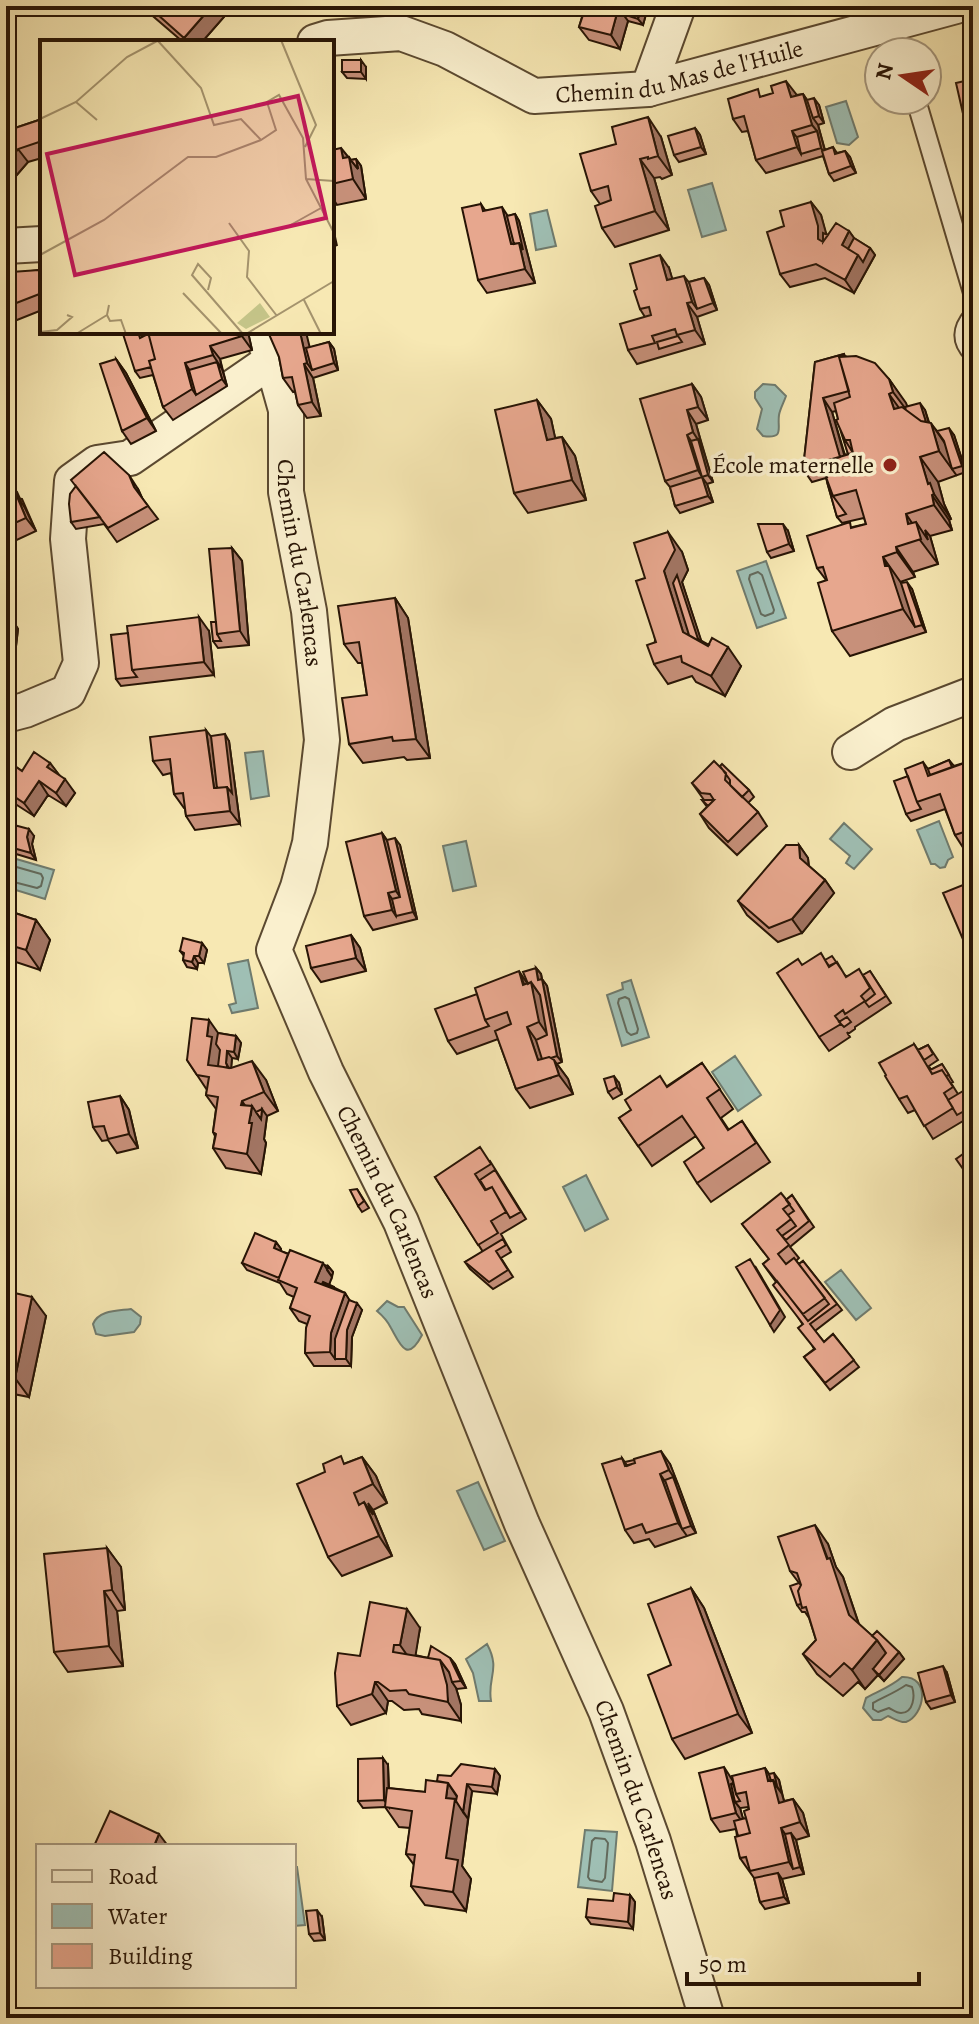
<svg xmlns="http://www.w3.org/2000/svg" width="979" height="2024" font-family="Alegreya,serif">
  <rect width="100%" height="100%" fill="#f7e8b3"/>
  <filter id="stains"><feTurbulence type="fractalNoise" baseFrequency=".0025" numOctaves="4"/><feColorMatrix values="0 0 0 0 .2 0 0 0 0 .09 0 0 0 0 .02 0 0 0 .5 -.17"/></filter>
  <radialGradient id="worn" r=".72"><stop offset=".6" stop-color="#630" stop-opacity="0"/><stop offset="1" stop-color="#630" stop-opacity=".3"/></radialGradient>
  <path fill="#9fbfb4" stroke="#6f7b6e" stroke-width="2" d="M846 101 858 137 849 145 837 143 826 107Z
    M712 183 726 230 702 237 688 190Z
    M547 210 556 246 536 250 530 214Z
    M763 384 775 385 786 396C784 402 780 409 779 415 777 429 785 439 763 436L757 429 762 409 755 398V392Z
    M766 561 786 618 757 628 737 571Z
    M263 751 269 796 251 799 245 753Z
    M939 821 953 857 948 860 945 867 940 868 935 864H931L917 830Z
    M844 823 872 849 854 869 846 863 850 856 830 839Z
    M466 841 476 886 453 891 443 846Z
    M6 856 54 870 45 899 6 887Z
    M248 960 258 1008 232 1013 229 1005 236 1003 228 964Z
    M631 980 649 1037 622 1046 607 995 623 989 622 983Z
    M735 1056 761 1095 738 1111 712 1072Z
    M586 1175 608 1219 585 1231 563 1187Z
    M841 1270 871 1308 856 1320 825 1282Z
    M387 1301 398 1307H404L422 1335C407 1364 400 1344 391 1328 388 1322 383 1316 377 1311Z
    M131 1309 141 1317 140 1324 134 1332 105 1336 96 1334 93 1324C99 1310 117 1311 131 1309Z
    M478 1482 505 1541 484 1550 457 1491Z
    M487 1644C501 1670 487 1677 491 1701H479L473 1673 466 1659Z
    M902 1677C932 1676 924 1716 906 1722 900 1723 893 1718 888 1716L881 1720H873L863 1708 866 1698C879 1691 892 1686 902 1677Z
    M585 1830 617 1832 612 1891 578 1887Z
    M294 1867H297L305 1925 294 1926Z"/>
  <g fill="none" stroke-linecap="round" stroke-linejoin="round">
    <path stroke="#636a5c" stroke-width="2" d="M758 572 762 575 774 610 773 613 765 616 761 614 749 579 750 575Z
      M6 864 41 874 43 878 41 886 37 888 6 880
      M625 997 629 999 638 1029 637 1033 631 1035 627 1032 618 1003 619 999Z
      M906 1685 912 1687C915 1695 914 1713 901 1713 897 1713 893 1710 889 1708L878 1712 873 1709V1703C884 1697 896 1692 906 1685Z
      M595 1838 605 1839 608 1843 605 1878 602 1882 590 1880 588 1877 592 1841Z"/>
    <defs>
      <path id="service" d="M893 22 901 52
        M916 100 973 293
        M973 316C962 329 961 341 973 353"/>
      <g id="minor">
        <path id="s1" d="M315 42 328 38 401 33 445 49 534 96 648 89 956 6"/>
        <path d="M648 89 678 6"/>
        <path d="M6 246 42 244"/>
        <path id="s2" d="M272 360 286 410V492L309 611 322 740 310 843 298 887 274 950 326 1072 401 1222 522 1524 606 1711 653 1841 707 2018"/>
        <path d="M6 715 25 710 68 692 81 663 68 539 72 481 97 463 130 458 272 360 261 332"/>
        <path d="M850 752 895 724 973 694"/>
      </g>
    </defs>
    <use href="#service" stroke="#5b4930" stroke-width="22"/>
    <use href="#minor" stroke="#5b4930" stroke-width="38"/>
    <use href="#service" stroke="#faf0ce" stroke-width="18"/>
    <use href="#minor" stroke="#faf0ce" stroke-width="34"/>
  </g>
  <path fill="#c7907a" stroke="#271405" stroke-width="2" fill-rule="evenodd" d="M144 6H227L230 10 202 42H183L147 11Z
    M581 6H647L648 7 643 25 628 21 620 49 589 40 579 27 584 10Z
    M366 67V79L347 78 342 72Z
    M973 79V124L969 125 964 118Z
    M803 94 807 100 819 105 824 123 818 125 825 150 833 147 837 153 845 151 850 157 856 173 834 181 829 174 823 156 766 173 756 160 748 131 742 132 733 119 763 96 796 95Z
    M42 119V158L28 162 9 184 6 183V131Z
    M695 128 700 135 706 154 679 162 674 155Z
    M661 137 672 175 662 179 660 177 654 178 669 230 615 247 602 228 600 204 591 191Z
    M332 150 349 157 351 160 356 159 361 166 366 199 337 205 334 200H332Z
    M811 202 821 215 826 235H828L849 231 854 238 870 248 875 255 854 293 825 278 790 287 780 274Z
    M481 204 485 210 508 216 515 214 519 221 535 283 487 293 478 280Z
    M669 268 672 279 689 282 704 278 709 285 717 310 697 317 705 344 637 364 628 350 645 317 640 309Z
    M39 270 42 275V310L12 322 6 313V274Z
    M248 332 252 350 220 359 227 386 173 420 163 407 153 375 140 378 135 371 142 337 146 335Z
    M329 342 334 349 338 370 313 378 321 416 307 418 298 405 295 391 293 392 283 378 279 357Z
    M844 354 845 356 889 379 907 406 925 410 929 422 937 431 954 435 966 472 938 482 944 504 951 519 949 520 952 530 930 536 938 564 913 572 915 577 900 582 912 589 926 632 850 656 832 631 826 580 817 568 853 527 866 524 864 518 842 523 837 517 826 478 812 482 803 469 815 362ZM836 411 848 454 845 455 832 412Z
    M116 359 126 373 156 431 131 444 122 431Z
    M692 384 701 397 708 420 696 424 713 482 707 484 713 502 680 513 675 506 670 487 665 481Z
    M537 400 551 419 555 438 562 437 575 456 586 500 528 513 514 493Z
    M138 489 142 498 158 519 117 542 104 524 76 529 71 522Z
    M6 497 22 499 36 531 6 545Z
    M788 531 794 551 771 558 767 552Z
    M232 548 242 561 249 645 218 648 213 641 216 622Z
    M682 552 688 570 682 582 701 641 741 666 725 696 696 682 692 676 668 684 654 664 655 639 645 578Z
    M395 598 408 618 430 758 407 760 404 757 363 763 349 744 367 695 362 663H358L344 644Z
    M6 615H9L18 629 13 672H6Z
    M209 631 214 675 121 686 116 679Z
    M211 736 229 741 240 824 195 830 186 816 185 808H184L174 794 171 773 163 775 153 761Z
    M6 760 22 771 50 763 59 775 75 793 66 806 48 795 34 816 6 798Z
    M949 760 954 766 973 760V846L964 849 955 835 945 809 911 821 906 814 908 776 923 762 928 769Z
    M720 766 749 790 754 797 748 803 758 812 767 826 737 855 709 828 700 814 707 807 702 800H704L692 783Z
    M11 833 34 836 32 844 36 860 6 851V838Z
    M382 833 387 840 400 845 417 919 373 930 364 916Z
    M799 845 808 858 809 866 825 880 834 893 802 933 778 942 747 915 738 901Z
    M6 910 36 920 50 940 40 970 10 960 7 972H6Z
    M351 935 360 948 366 971 321 982 311 968Z
    M202 943 207 950 204 963H198L197 969 187 967 183 960 184 956 180 951Z
    M825 960 846 976 863 975 870 971 891 1003 855 1027V1029L848 1034 847 1032 850 1037 829 1051 819 1037 802 965Z
    M536 968 541 974 542 979 547 986 562 1062 557 1064 568 1079 573 1094 530 1108 516 1089 498 1039 457 1054 448 1041 528 983Z
    M218 1033 236 1036 241 1043 238 1059 232 1058 231 1068 266 1080 278 1111 267 1116 264 1139 266 1143 261 1174 226 1168 213 1148 215 1136 213 1132 216 1109 206 1095 207 1090 187 1060Z
    M914 1044 918 1050 928 1045 938 1060 929 1066 931 1070 942 1064 953 1082 951 1083 958 1094 973 1106V1115L933 1139 915 1110 908 1113 899 1099Z
    M702 1063 733 1109 721 1118 729 1130 742 1121 770 1162 711 1202 697 1183 704 1148 696 1136 652 1166 619 1118Z
    M619 1083 622 1094 613 1099 608 1092Z
    M120 1096 129 1110 138 1148 117 1153 108 1140 102 1141 93 1127Z
    M490 1161 526 1219 501 1234 511 1252 501 1258 513 1277 493 1289 470 1269 465 1262 483 1252 435 1177Z
    M357 1189 369 1208 362 1212 358 1206Z
    M792 1195 814 1227 790 1247 799 1258 796 1261 799 1264 803 1261 842 1310 815 1331 824 1342 833 1334 859 1367 830 1390 804 1357 814 1349 803 1325 776 1282 763 1264 769 1259 742 1224 786 1200Z
    M10 1201 15 1208 16 1223 6 1224V1202Z
    M276 1242 281 1249 280 1251 328 1266 333 1272 329 1285 345 1293 349 1300 362 1310 352 1337 351 1366H314L305 1353 307 1324 299 1321 290 1308 294 1297 287 1294 280 1283 247 1270 242 1263Z
    M6 1291 46 1316 29 1397 8 1393 6 1403Z
    M362 1457 376 1476 387 1503 373 1510 392 1556 342 1576 328 1557 346 1463Z
    M622 1458 627 1465 670 1464 696 1533 655 1547 649 1539 634 1543 625 1530Z
    M828 1544 836 1567 843 1577 859 1624 872 1636 899 1652 904 1659 884 1681 878 1675 865 1689 858 1682 843 1696 817 1674 803 1654 816 1640 809 1618 805 1612H802L797 1605 799 1583 790 1571Z
    M107 1548 121 1567 125 1610 117 1611 123 1666 68 1672 54 1652Z
    M691 1588 704 1608 752 1733 685 1759 672 1739 671 1665Z
    M420 1628 415 1655 428 1658H450L455 1664 466 1688 457 1689 456 1688 461 1705V1721L422 1714 419 1709 404 1710 392 1701H388L386 1713 351 1725 337 1706 360 1656Z
    M947 1673 955 1702 931 1709 926 1702Z
    M388 1765 389 1788 425 1792 437 1781 451 1776 495 1769 500 1776 497 1794 472 1791 462 1866 471 1879 466 1911 425 1905 411 1886 414 1865 406 1854 410 1828 399 1827 385 1807 363 1808 358 1801Z
    M765 1768 769 1774 779 1780 784 1801 793 1799 803 1813 809 1836 796 1840 804 1874 782 1879 789 1903 765 1909 760 1902 754 1878 740 1858 736 1829 720 1832 711 1819 732 1780ZM749 1807 746 1818 743 1819 740 1808Z
    M630 1895 635 1902 633 1929 591 1924 586 1917 613 1901Z
    M322 1917 325 1940 314 1941 309 1934Z"/>
  <path fill="#a27563" stroke="#271405" stroke-width="2" d="M212 6H227L230 10 202 42H187L184 38Z
    M619 6H631L623 14 628 21 620 49 611 35Z
    M641 6 648 7 643 25 638 19Z
    M361 60 366 67V79L361 72Z
    M786 81 796 94 800 110 791 97Z
    M803 94 812 107 813 118 818 125 826 155 821 148 817 131 812 125Z
    M814 98 819 105 824 123 819 116Z
    M648 117 661 137 672 175 658 156Z
    M695 128 700 135 706 154 701 147Z
    M792 131 802 144 801 154 797 147Z
    M341 148 358 169 356 159 361 166 366 199 353 179 343 158Z
    M18 149 28 162 9 184 6 180V163Z
    M845 151 850 157 856 173 851 166Z
    M640 159 654 178 669 230 655 211Z
    M811 202 821 215 828 240V249L818 239Z
    M502 207 511 221 519 250 511 244Z
    M515 214 519 221 535 283 525 269 519 243Z
    M332 223 337 246 332 238Z
    M849 231 859 245 853 256 842 245Z
    M870 248 875 255 854 293 845 280 858 255Z
    M660 255 669 268 677 294 667 280Z
    M684 276 694 289 697 309 692 302Z
    M704 278 709 285 717 310 713 303Z
    M687 303 697 317 705 344 695 330Z
    M241 332H248L252 350 242 336Z
    M300 332H306L315 369 312 370 307 363Z
    M329 342 334 349 338 370 334 363Z
    M210 346 220 359 222 369 213 355Z
    M116 359 126 373 156 431 147 418Z
    M217 362 222 369 227 386 222 379Z
    M185 363 194 377 196 395 192 389Z
    M304 364 313 378 321 416 312 402Z
    M889 379 906 403 911 416 893 392Z
    M692 384 701 397 708 420 698 407Z
    M889 394 907 419 894 409Z
    M823 398 832 412 849 472 840 458Z
    M537 400 551 419 560 460 547 440Z
    M920 403 925 410 931 431 926 424Z
    M687 410 696 424 702 446 693 432Z
    M931 423 948 448 952 469 957 476 939 451Z
    M949 428 954 435 966 472 962 466Z
    M687 435 696 448 702 477 698 470Z
    M562 437 575 456 586 500 572 480Z
    M698 439 702 446 713 482 708 475Z
    M920 457 938 482 944 504 951 519 934 494 928 484Z
    M129 475 138 489 143 500 134 487Z
    M702 477 707 484 713 502 708 496Z
    M16 494 25 508 36 531 26 518Z
    M932 495 949 520 952 530 934 505Z
    M906 514 918 532 916 522 928 540 925 530 930 536 938 564 908 524Z
    M783 524 788 531 794 551 789 544Z
    M668 532 682 552 688 570 682 582 703 646 698 639 695 646 683 632 664 571Z
    M896 547 913 572 915 577 897 552Z
    M232 548 242 561 249 645 240 631Z
    M883 557 906 590 915 627 903 609Z
    M907 582 912 589 926 632 922 625Z
    M395 598 408 618 430 758 416 739Z
    M9 615 18 629 13 672 6 663V638Z
    M199 617 209 631 214 675 204 662Z
    M728 647 741 666 725 696 711 676Z
    M206 730 216 743 218 795 214 788Z
    M225 734 229 741 240 824 230 811 227 787Z
    M50 763 60 776 47 767Z
    M65 779 75 793 66 806 56 793Z
    M39 781 48 795 34 816 24 803Z
    M29 829 34 836 32 844 36 860 31 853 27 837Z
    M382 833 391 847 405 904 396 891Z
    M395 838 400 845 417 919 413 912Z
    M799 845 808 858 809 871 800 858Z
    M825 880 834 893 802 933 792 919Z
    M388 893 397 906 396 916 392 910Z
    M36 920 50 940 40 970 26 950Z
    M351 935 360 948 366 971 356 958Z
    M202 943 207 950 204 963 199 956Z
    M6 954 10 961 7 972 6 971Z
    M194 956 198 963 197 969 192 962Z
    M536 968 541 974 543 986 538 980Z
    M519 971 533 992 531 982 545 1002 552 1041 539 1022Z
    M542 979 547 986 562 1062 557 1056Z
    M209 1020 223 1040 222 1078 208 1065 207 1036Z
    M527 1027 541 1047 551 1079 538 1060Z
    M236 1036 241 1043 238 1059 234 1052Z
    M227 1051 232 1058 231 1070 234 1078 226 1063Z
    M554 1060 568 1079 573 1094 559 1075Z
    M252 1061 266 1080 278 1111 264 1092Z
    M614 1076 619 1083 622 1094 617 1087Z
    M120 1096 129 1110 138 1148 129 1134Z
    M242 1101 251 1114 252 1106 261 1119 262 1109 267 1116 264 1139 266 1143 261 1174 247 1154Z
    M10 1201 15 1208 16 1223 12 1216Z
    M276 1242 281 1249 279 1255 274 1248Z
    M323 1263 332 1277 327 1290 315 1282Z
    M328 1266 333 1272 332 1277 327 1270Z
    M755 1266 785 1317 774 1332 770 1325Z
    M345 1293 354 1307 335 1359 330 1352 331 1333Z
    M32 1297 46 1316 29 1397 15 1378Z
    M357 1303 362 1310 352 1337 351 1366 346 1359 347 1330Z
    M661 1451 670 1464 678 1484 669 1470Z
    M362 1457 376 1476 387 1503 373 1484Z
    M660 1474 669 1487 682 1529 687 1536 678 1523Z
    M673 1477 678 1484 696 1533 691 1526Z
    M364 1502 373 1515 368 1503 373 1510 392 1556 379 1536Z
    M815 1525 828 1544 836 1567 843 1577 862 1634 849 1615Z
    M107 1548 121 1567 125 1610 112 1590Z
    M691 1588 704 1608 752 1733 738 1714Z
    M104 1591 117 1611 123 1666 109 1646Z
    M407 1609 420 1628 414 1665 400 1645Z
    M877 1640 891 1660 873 1669 878 1675 865 1689 852 1670Z
    M899 1652 904 1659 884 1681 879 1675Z
    M450 1658 455 1664 466 1688 461 1681Z
    M440 1660 454 1679 452 1682 456 1688 461 1705V1721L448 1702Z
    M943 1666 947 1673 955 1702 951 1695Z
    M375 1682 388 1701 386 1713 372 1694Z
    M383 1758 388 1765 389 1807 384 1800Z
    M724 1767 733 1781 735 1802 740 1808 745 1826 736 1813Z
    M765 1768 782 1794 788 1816 779 1803 768 1781Z
    M495 1769 500 1776 497 1794 492 1787Z
    M774 1773 779 1780 782 1794 777 1787Z
    M448 1783 461 1803V1808L468 1819 462 1866 471 1879 466 1911 453 1892 446 1858V1798Z
    M467 1784 472 1791 468 1819 463 1812Z
    M793 1799 803 1813 809 1836 800 1822Z
    M781 1828 790 1841 793 1869 789 1862Z
    M791 1833 796 1840 804 1874 800 1867Z
    M159 1834 168 1846H154Z
    M778 1873 782 1879 789 1903 784 1897Z
    M630 1895 635 1902 633 1929 628 1922Z
    M317 1910 322 1917 325 1940 320 1933Z"/>
  <path fill="#e7a78e" stroke="#271405" stroke-width="2" d="M148 6H212L184 38Z
    M586 6H619L611 35 579 27Z
    M625 6H641L638 19 623 14Z
    M342 60H361V72H342Z
    M973 79V102H970L973 116 964 118 956 83Z
    M786 81 791 97 803 94 812 125 792 131 797 147 756 160 744 116 733 119 728 99 758 89 760 97 773 93 771 86Z
    M814 98 819 116 813 118 807 100Z
    M648 117 658 156 648 159V157L640 159 655 211 602 228 595 206 611 200 608 186 591 191 580 154 616 144 612 127Z
    M42 119V141L18 149 6 163V131Z
    M695 128 701 147 674 155 668 136Z
    M817 131 821 148 801 154 797 137Z
    M833 147 835 154 845 151 851 166 829 174 822 151Z
    M341 148 343 158 349 157 353 179 332 184V150Z
    M356 159 358 169 351 160Z
    M811 202 818 226V239L823 242 836 223 849 231 842 245 858 255 845 280 816 264 780 274 767 232 784 226 780 211Z
    M481 204 483 211 502 207 511 244 519 243 525 269 478 280 462 208Z
    M515 214 523 250 519 243 514 244 507 216Z
    M823 233 828 235 823 242Z
    M854 238 870 248 863 262 858 255 848 249Z
    M660 255 667 280 684 276 692 302 687 303 695 330 677 335 675 329 652 336 655 343 628 350 620 324 651 315 649 307 640 309 634 291 637 289 630 264Z
    M39 270 42 277V293L6 307V274L11 272Z
    M704 278 713 303 697 309 689 282Z
    M129 332H138L140 338 146 335 145 332H148L155 359 149 361 151 367 135 371 123 334Z
    M148 332H241L242 336 210 346 213 355 185 363 192 389 163 407 149 361 155 359Z
    M268 332H300L307 363 304 364 312 402 298 405 292 377 283 378 279 357Z
    M678 336 682 342 659 349 657 342Z
    M329 342 334 363 312 370 306 348Z
    M844 354V356L839 357 849 391 823 398 840 457 803 469 815 362Z
    M856 356 875 363 889 379 893 392 889 394 894 409 902 407 921 421 931 423 939 451 920 457 928 484 930 483 934 494 932 495 934 505 906 514 908 524 916 522 921 539 896 547 897 552 883 557 885 566H889L903 609 832 631 818 583 827 580 823 567 817 568 807 536 850 522 851 528 866 524 856 490 833 496 826 477H827L822 462 853 453 850 440H845L836 420 838 419 834 403 850 397 839 357Z
    M116 359 147 418 122 431 100 364Z
    M217 362 222 379 196 395 189 370Z
    M692 384 698 407 687 410 693 432 687 435 698 470 665 481 640 399Z
    M537 400 547 440 562 437 572 480 514 493 495 410Z
    M920 403 926 422 921 421 906 410 905 407Z
    M949 428 962 466 952 469 944 441 937 431Z
    M840 429 845 440 853 453 848 454Z
    M698 439 708 475 702 477 691 441Z
    M104 452 129 475 134 487 148 506 108 528 71 480Z
    M702 477 708 496 675 506 670 487Z
    M827 482 833 496 846 514 837 517Z
    M76 486 100 517 71 522 69 504 70 494Z
    M17 492 21 501 16 494 6 498V497Z
    M16 494 26 518 6 527V498Z
    M758 524H783L789 544 767 552Z
    M668 532 675 550 664 571 683 632 708 646 712 638 728 647 711 676 682 662 681 656 654 664 647 645 656 642 636 581 645 578 634 543Z
    M232 548 240 631 217 634 209 549Z
    M677 575 698 639 709 645 708 646 689 635 673 583Z
    M907 582 922 625 915 627 901 583Z
    M395 598 416 739 393 741 392 737 349 744 342 698 367 695 359 642 344 644 338 606Z
    M6 615H9L6 638Z
    M199 617 204 662 132 670 127 626Z
    M211 622H216L217 634 221 641H213Z
    M128 633 132 670 137 677 116 679 111 635Z
    M206 730 214 788 227 787 230 811 186 816 183 793 174 794 170 759 153 761 150 737Z
    M225 734 232 793 227 787 217 788 211 736Z
    M34 752 50 763 47 767 65 779 56 793 39 781 24 803 6 791V760L22 771Z
    M949 760 952 767 930 775 928 769Z
    M973 760V829L955 835 940 794 917 802 905 769 923 762 928 776Z
    M714 761 726 773 725 780 758 812 728 842 700 814 714 800 710 794 701 793 692 783Z
    M722 764 749 790 742 797 730 785V780L720 766Z
    M908 776 917 802 921 809 906 814 894 781Z
    M702 800H714L708 806Z
    M14 825 29 829 27 837 31 853 6 846V838L11 833Z
    M382 833 396 891 388 893 392 910 364 916 346 842Z
    M395 838 413 912 396 916 392 899 400 897 387 840Z
    M786 845H799L800 858 825 880 792 919 769 928 738 901Z
    M973 881V949L968 951 943 893Z
    M6 910 36 920 26 950 6 944Z
    M351 935 356 958 311 968 306 946Z
    M183 938 202 943 199 956H194L192 962 183 960 184 953 180 951Z
    M821 953 829 967 837 962 846 977 859 969 870 988 861 996 865 1001 845 1014 843 1010 835 1016 841 1024 819 1037 777 973 798 959 802 965Z
    M832 956 841 969 837 962 829 966 825 960Z
    M536 968 538 980 542 979 557 1056 551 1058 549 1057 542 1059 536 1040 547 1035 540 995 531 982 528 984 523 972Z
    M519 971 523 985 531 982 539 1022 527 1027 538 1060 549 1057 554 1060 559 1075 516 1089 495 1031 511 1024 507 1012 485 1020 475 988Z
    M870 971 886 996 869 1007 865 1002 875 994 863 975Z
    M477 994 485 1020 489 1026 448 1041 435 1009Z
    M847 1017 851 1022 844 1027 839 1022Z
    M192 1018 209 1020 207 1036 212 1037 208 1065 231 1068 252 1061 264 1092 242 1101 241 1105 252 1106 249 1123H252L247 1154 213 1148 216 1134 213 1132 218 1097 206 1095 209 1077 197 1075 187 1060Z
    M218 1033 236 1036 234 1052 227 1051 226 1063 228 1068 218 1066 220 1050 216 1044Z
    M914 1044 932 1074 942 1070 953 1087 944 1093 953 1108 924 1126 907 1096 899 1099 885 1076 886 1075 879 1063Z
    M928 1045 933 1054 924 1060 918 1050Z
    M702 1063 720 1089 707 1098 728 1130 742 1121 756 1143 697 1183 684 1162 704 1148 682 1116 638 1146 619 1118 631 1110 625 1100 660 1076 667 1087Z
    M942 1064 949 1075 946 1076 942 1070 932 1074 930 1070Z
    M614 1076 617 1087 608 1092 604 1079Z
    M963 1091 973 1106 957 1115 948 1100Z
    M120 1096 129 1134 108 1139 104 1126 93 1127 88 1102Z
    M262 1109 261 1119 256 1112Z
    M480 1147 491 1164 475 1174 485 1190 492 1187 506 1212 491 1221 498 1233 478 1245 435 1177Z
    M973 1147V1179L971 1175 968 1176 956 1159Z
    M495 1170 521 1212 510 1218 492 1187 486 1190 480 1180Z
    M357 1189 364 1201 358 1206 350 1190Z
    M781 1193 790 1204 783 1209 791 1219 777 1230 789 1245 778 1254 786 1264 794 1258 825 1298 803 1314 763 1264 769 1259 742 1224Z
    M792 1195 809 1221 786 1240 782 1236 796 1226 788 1215 794 1211 786 1200Z
    M10 1201 12 1216H6V1202Z
    M255 1233 276 1242 274 1248 288 1254 279 1278 242 1263Z
    M503 1239 506 1245 496 1251 508 1270 489 1282 465 1262Z
    M290 1250 323 1263 315 1282 345 1293 331 1333 330 1352 305 1353 306 1328 310 1316 290 1308 297 1288 278 1280Z
    M750 1259 780 1310 770 1325 736 1267Z
    M803 1261 837 1304 810 1324 824 1342 833 1334 854 1360 825 1383 804 1357 815 1349 798 1328 803 1324 773 1285 777 1281 808 1321 829 1304 799 1264Z
    M323 1282 334 1287V1289L322 1284Z
    M6 1291 32 1297 15 1378 6 1376Z
    M349 1300 357 1303 347 1330 346 1359H335V1339Z
    M661 1451 669 1470 660 1474 678 1523 646 1533 642 1524 625 1530 602 1464 622 1458 625 1466 635 1463 634 1459Z
    M341 1456 344 1464 362 1457 373 1484 354 1493 359 1505 364 1502 379 1536 328 1557 297 1484 325 1472 323 1464Z
    M634 1460 635 1463 627 1466 625 1462Z
    M673 1477 691 1526 682 1529 665 1480Z
    M815 1525 827 1559 830 1558 849 1615 877 1640 852 1670 844 1663 830 1677 803 1654 816 1640 806 1607 802 1608 798 1591 801 1585 797 1573 790 1571 778 1537Z
    M107 1548 112 1590 104 1591 109 1646 54 1652 44 1554Z
    M799 1583 801 1585 798 1591 801 1604 797 1605 790 1586Z
    M691 1588 738 1714 672 1739 648 1675 671 1665 648 1604Z
    M370 1602 407 1609 400 1645H394L393 1652 440 1660 447 1685 448 1702 409 1694 406 1690 390 1691 378 1682H375L372 1694 337 1706 335 1673 338 1653 360 1656Z
    M877 1631 899 1652 879 1675 873 1669 886 1653 877 1640 872 1636Z
    M431 1646 450 1658 461 1681 452 1682 449 1672 440 1660 428 1658Z
    M943 1666 951 1695 926 1702 918 1673Z
    M383 1758 384 1800 358 1801V1759Z
    M461 1764 495 1769 492 1787 467 1784 463 1812 456 1801 457 1796 448 1783 437 1781 438 1775 451 1776Z
    M724 1767 736 1813 711 1819 699 1773Z
    M765 1768 768 1781 773 1780 779 1803 793 1799 800 1822 781 1828 789 1862 750 1871 746 1857 740 1858 735 1837 750 1833 744 1811 749 1809 746 1792 736 1794 732 1776Z
    M774 1773 777 1787 773 1780 771 1781 769 1774Z
    M426 1780 448 1783 446 1798 455 1799 446 1858 458 1860 453 1892 411 1886 415 1855 406 1854 412 1811 385 1807 387 1788 425 1792Z
    M733 1783 736 1794 740 1801 735 1802 731 1784Z
    M110 1811 159 1834 154 1846H94Z
    M746 1818 750 1833 738 1836 734 1821Z
    M791 1833 800 1867 793 1869 785 1834Z
    M778 1873 784 1897 760 1902 754 1878Z
    M614 1893 630 1895 628 1922 586 1917 588 1899 613 1901Z
    M317 1910 320 1933 309 1934 306 1911Z"/>
  <circle fill="#8f2418" stroke="#faf0ce" stroke-width="3" cx="890" cy="465" r="8"/>
  <g text-anchor="middle" stroke-width="7" stroke-linejoin="round" paint-order="stroke">
    <g font-size="24" fill="#271405" stroke="#faf0ce">
      <text dy="8" stroke="none"><textPath href="#s1" startOffset="382">Chemin du Mas de l'Huile</textPath></text>
      <text dy="8" stroke="none"><textPath href="#s2" startOffset="206">Chemin du Carlencas</textPath></text>
      <text dy="8" stroke="none"><textPath href="#s2" startOffset="878">Chemin du Carlencas</textPath></text>
      <text dy="8" stroke="none"><textPath href="#s2" startOffset="1526">Chemin du Carlencas</textPath></text>
    </g>
    <g font-size="24" fill="#271405" stroke="#faf0ce" text-anchor="end">
      <text x="874" y="473">École maternelle</text>
    </g>
  </g>
  <g transform="translate(40 40)">
    <rect width="294" height="294" fill="#f7e8b3"/>
    <path d="M220 263 230 277 206 289 197 283Z" fill="#c4c488"/>
    <path fill="none" stroke="#a4936d" stroke-width="2" d="M241 0 276 85 265 107M118 1 161 48 174 85 201 79 221 100 236 90 227 62 239 55 263 98 266 139 294 193M36 62 57 80M0 79 36 62 87 17 119 0M266 139 294 141M189 183 209 211 207 237 237 276M247 187 281 168M0 215 64 180 148 117H176L221 100M168 250 171 238 158 224 152 235 203 294M143 253 182 294M264 260 281 294M67 275 70 281 81 280 86 294M0 292 17 290 32 277 27 275M36 294 67 275 69 265M206 294 294 241"/>
    <path fill="#c2185b" fill-opacity="0.15" stroke="#c2185b" stroke-width="4" d="M258 56 286 178 35 235 7 114Z"/>
    <rect width="294" height="294" fill="none" stroke="#271405" stroke-width="4"/>
  </g>
  <rect width="979" height="2024" fill="none" stroke="#f7e8b3" stroke-width="32"/>
  <rect x="8" y="8" width="963" height="2008" fill="none" stroke="#271405" stroke-width="4"/>
  <rect x="16" y="16" width="947" height="1992" fill="none" stroke="#271405" stroke-width="2"/>
  <rect x="36" y="1844" width="260" height="144" fill="#faf0ce" stroke="#a6987e" stroke-width="2"/>
  <rect x="52" y="1870" width="40" height="12" fill="#faf0ce" stroke="#a6987e" stroke-width="2"/>
  <text x="108" y="1884" font-size="24" fill="#271405">Road</text>
  <rect x="52" y="1904" width="40" height="24" fill="#9fbfb4" stroke="#a6987e" stroke-width="2"/>
  <text x="108" y="1924" font-size="24" fill="#271405">Water</text>
  <rect x="52" y="1944" width="40" height="24" fill="#e7a78e" stroke="#a6987e" stroke-width="2"/>
  <text x="108" y="1964" font-size="24" fill="#271405">Building</text>
  <g transform="translate(903 76) rotate(283)"><circle r="38" fill="#faf0ce" stroke="#a6987e" stroke-width="2"/>
  <path d="M0-6L14 30L0 20L-14 30Z" fill="#8f2418"/>
  <text y="-12" font-size="22" font-weight="bold" text-anchor="middle" fill="#271405">N</text>
  </g>
  <path d="M687 1972v12h232v-12" fill="none" stroke="#271405" stroke-width="4"/>
  <text x="699" y="1972" font-size="24" fill="#271405" stroke="#faf0ce" stroke-width="6" paint-order="stroke">50 m</text>
  <rect width="100%" height="100%" filter="url(#stains)"/>
  <rect width="100%" height="100%" fill="url(#worn)"/>
</svg>
